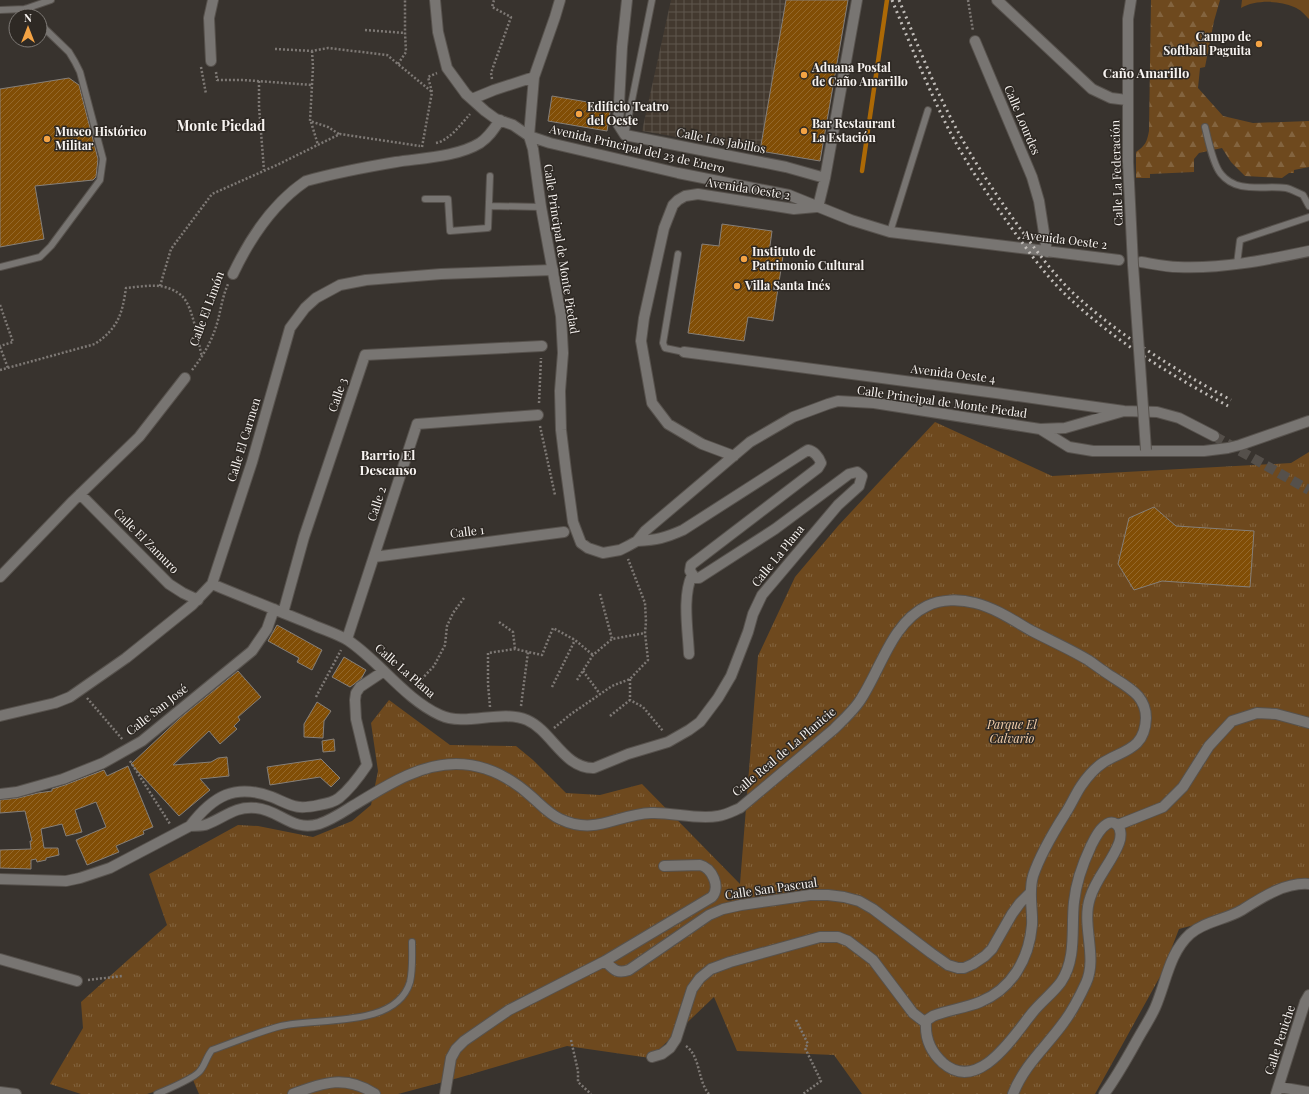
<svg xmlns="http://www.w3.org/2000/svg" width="1309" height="1094" font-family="'Playfair Display',serif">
  <defs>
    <pattern id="industrial-grid" width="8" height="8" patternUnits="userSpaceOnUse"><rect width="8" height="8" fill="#43392f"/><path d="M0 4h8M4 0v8" fill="none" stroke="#5f564d"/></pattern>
    <pattern id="forest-firs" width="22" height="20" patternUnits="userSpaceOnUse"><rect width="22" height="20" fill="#6e491e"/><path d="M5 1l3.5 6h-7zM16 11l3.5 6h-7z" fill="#83643f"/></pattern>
    <pattern id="park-tufts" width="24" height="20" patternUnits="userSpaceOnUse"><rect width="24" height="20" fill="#6e491e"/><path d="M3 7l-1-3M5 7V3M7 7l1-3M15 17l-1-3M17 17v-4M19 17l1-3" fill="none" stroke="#83643f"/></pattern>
    <pattern id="building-hatch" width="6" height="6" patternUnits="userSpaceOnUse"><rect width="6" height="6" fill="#814e06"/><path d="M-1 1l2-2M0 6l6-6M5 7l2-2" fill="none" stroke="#94682b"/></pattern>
  </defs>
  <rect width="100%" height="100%" fill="#38332e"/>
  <path fill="url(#industrial-grid)" d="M671 0H786L760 151 642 131Z"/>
  <path fill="url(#forest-firs)" d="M1151 0H1220L1214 21 1205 67 1200 68 1198 88 1223 116 1253 123 1309 121V167L1294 170V173H1289L1282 178 1245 176 1231 162 1222 148 1199 153 1194 159V172L1150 174V178H1136V152C1145 146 1147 142 1149 131Z"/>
  <path fill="url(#park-tufts)" d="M935 422 1052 476 1291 463 1309 452V879L1283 884 1243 912 1179 929 1162 973 1095 1094H862L834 1055 737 1051 714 997 650 1058 567 1046 458 1078 398 1094H199L193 1080 147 1094H81L50 1084 83 1028 81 1002 167 925 149 874 238 825 258 826 313 837 352 821 371 805 378 771 371 723 389 700 450 745 516 746 533 760 566 793 600 795 642 784 740 884 758 656 795 577 838 526Z"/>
  <path fill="#6e491e" d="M1242 0H1309V19C1305 15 1300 9 1294 7 1279 0 1255 0 1241 8Z"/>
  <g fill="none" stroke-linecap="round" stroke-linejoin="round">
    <path stroke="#ac6906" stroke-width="4.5" d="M862 171 887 0"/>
  </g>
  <path fill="url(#building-hatch)" stroke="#857f79" d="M786 0H848L820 161 760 151Z
    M69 78 79 85 98 159 96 177 93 180 35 186 44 239 0 247V89Z
    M552 96 611 106 607 131 548 121Z
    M722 224 772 231 769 253 783 256 773 321 748 317 744 341 688 333 702 244 719 246Z
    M1154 507 1176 526 1254 531 1250 587 1162 581 1134 590 1118 564 1129 518Z
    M277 625 322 650 312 670 297 662 299 658 268 641Z
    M344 657 366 670 361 679 350 687 332 677Z
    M238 671 261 697 238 717 240 720 234 726 237 729 220 744 209 731 173 765 211 762 218 758 227 757 229 776 200 779 210 790 179 816 131 764 180 718Z
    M317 702 331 711 324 721 323 738 304 737V724Z
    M334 739 335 751 323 752 322 741Z
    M321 759 340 778 331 787 320 777 270 785 267 767Z
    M128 766 153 827 143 831 144 834 116 846 119 852 87 865 76 840 106 827 96 802 75 810 82 832 66 836 62 824 41 829 44 848H58L59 855 46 858V860L37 862 36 859 31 860V869L0 868V850L31 849 30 841H32L25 811 0 813V800L18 798 38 793 52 791V789L65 785 104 770 107 776Z"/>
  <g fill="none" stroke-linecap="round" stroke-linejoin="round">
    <path stroke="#55504b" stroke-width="10" stroke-dasharray="10 5" stroke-linecap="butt" d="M1214 436 1309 490"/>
    <defs>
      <path id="service" d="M25 9 32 16
        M0 10 25 9 51 0
        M1205 127C1208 139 1213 165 1221 174 1237 194 1264 185 1286 188 1291 189 1298 193 1303 195L1309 206
        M625 135 652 0
        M425 199H448L450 231 488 228 490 176
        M489 206 541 207
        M890 232 928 110
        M678 254 663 343 665 348 684 352
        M1237 264 1240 240 1309 217
        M0 267 40 257 51 246 100 180 103 159 80 72 75 62 69 52 40 24
        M157 1094C168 1089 191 1080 199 1072 205 1066 206 1057 212 1050 235 1042 258 1032 281 1026 317 1017 396 1029 410 982 413 969 412 955 412 942"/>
      <path id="minor" d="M435 0 438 32 447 68 466 94 485 111 496 119 513 125 529 136 550 143 678 173 789 195 851 220 890 232 1119 260
        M560 0 555 17 534 77 529 136 533 149 541 207 561 316 563 353 560 391 561 430 566 471 573 522 581 543 588 548 603 553 620 550 628 546 637 541 645 531 750 442 793 417 828 404 838 401 874 403 1040 429 1065 428 1124 411
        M627 0 622 47 618 124 625 135 786 167 825 178
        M997 0 1092 89 1111 98 1127 100
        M975 41 1032 177 1039 201 1047 252
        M211 61 209 18 213 0
        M472 99 494 90 534 77
        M1128 162V19L1131 0
        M818 207 825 178 857 0
        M1141 262C1153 264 1166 267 1178 267 1222 269 1266 260 1309 251
        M233 274C250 238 272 204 306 181 335 173 366 167 396 162 422 158 457 157 480 143 489 137 494 129 500 120
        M684 352 996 393 1124 411 1157 412 1179 418 1214 436
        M1040 429 1069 447 1093 451H1204L1228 448 1240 445 1309 421
        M734 456 702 444 668 424 652 403 641 341 644 318 664 228 673 205 678 200 685 196 698 194 794 209 816 207
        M80 494 169 584 183 593 198 600
        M374 557 564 532
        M0 577 73 501 139 437 185 378
        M212 584C245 598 279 611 313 625 324 630 338 634 349 641 380 662 405 699 440 715 465 727 501 709 527 720 552 731 564 769 594 768L628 754 668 742 689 730 700 722 718 698 731 676 748 632 753 614 762 595 838 505 859 486 862 476 857 472 849 474 775 529 699 578H695L690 571 691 565 818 468 821 463C819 457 814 451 808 450L803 453 683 530C665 538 657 540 637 541
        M283 613 304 537 365 355 542 346
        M347 639 417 424 538 415
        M689 654C688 630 682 597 692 575
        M0 716 55 703 70 697 126 658 192 605 212 584 252 462 290 328 305 308 316 298 340 285 366 280 441 274 553 270
        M0 794 17 792 63 779 103 763 142 741 252 651 267 629 274 609
        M1118 825 1163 807 1183 787 1209 746 1232 721 1257 713 1276 714 1309 723
        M190 826C213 796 235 783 272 797 293 806 296 810 319 805 325 804 334 802 339 798 350 789 359 777 367 765L356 719 355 700 356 693 360 687 384 671
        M0 879 66 881 80 878 110 868 190 826C195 826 201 826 205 825 225 818 233 806 256 808 280 810 292 832 319 824 331 820 340 814 351 807 383 788 417 764 456 764 486 764 510 777 532 797 541 805 549 814 560 819 596 836 617 814 651 813 673 812 696 820 718 816 726 815 733 811 740 808L834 729C843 720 852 712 859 702 880 672 891 623 927 606 941 599 960 599 975 603 995 608 1013 620 1030 630 1049 640 1070 649 1088 660 1094 664 1099 668 1105 672 1116 680 1129 686 1138 696 1144 703 1146 709 1146 718 1145 749 1124 750 1104 762 1095 768 1087 777 1081 786 1075 795 1071 805 1065 814 1053 833 1040 855 1033 876 1028 893 1033 909 1032 925 1029 959 1012 989 980 1002 965 1008 948 1010 933 1016L927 1020 926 1023
        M0 959 77 981
        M605 961C614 970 617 974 629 970L709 915 723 909 741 905 810 895H828L844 897 859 901 873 909 931 953 948 965 958 968H964L973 964 985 956 992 949 1012 914 1020 903 1030 893
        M926 1023C925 1039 932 1053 943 1063 979 1094 1014 1035 1033 1012 1041 1002 1053 993 1061 982 1077 958 1071 928 1074 902 1076 883 1083 863 1091 846 1095 838 1099 829 1107 824 1110 822 1113 822 1116 824 1122 828 1121 838 1119 843 1112 862 1096 878 1090 898 1081 925 1098 957 1086 983 1080 996 1073 1010 1064 1022 1047 1046 1024 1065 1013 1094
        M652 1057 662 1054 670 1048 676 1039 692 989 700 978 711 969 730 962 820 937H838L848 941 873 960 913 1013 926 1023
        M1279 1087 1309 1092
        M0 1092 16 1094
        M293 1094C323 1082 347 1075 375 1094
        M445 1094 451 1058 456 1049 464 1041 509 1010 605 961 712 897C721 887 712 868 700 865L664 866
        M1104 1094C1116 1078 1126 1060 1136 1042 1142 1031 1150 1019 1155 1008 1166 983 1169 953 1190 934 1205 921 1225 920 1242 910 1261 898 1285 882 1309 884
        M1276 1094 1305 1002 1309 995"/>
    </defs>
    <use href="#service" stroke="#57524d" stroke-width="8"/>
    <use href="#minor" stroke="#57524d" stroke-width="12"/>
    <path stroke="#7e7975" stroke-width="2.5" stroke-dasharray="2 2" stroke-linecap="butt" d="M968 0 973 31
      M365 30 405 33
      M275 49 312 51 328 48 387 55 432 92
      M312 51 313 67 310 121 328 127 339 134
      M398 64 406 52 405 33V0
      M201 67 206 94
      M216 72 217 80H243L312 85
      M492 79 491 73 511 17 492 7 494 0
      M259 81V107L264 170
      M311 122 318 145
      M436 143C450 140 461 124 470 114
      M422 147 432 92 428 77 437 73
      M160 286 171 249 212 194 277 165 340 134 420 146
      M0 305 13 342 0 346
      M0 347 8 368
      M0 370 95 344C118 328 122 315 126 288 137 287 149 285 160 286 167 287 177 291 182 296 193 306 198 342 202 357
      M192 370C204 355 213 339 218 320 221 308 223 295 228 284
      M539 403 541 358
      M540 426 555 495
      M600 594 612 639
      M499 622 513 632 515 649
      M583 671 600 694
      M630 679V700L643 707 663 731
      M577 680 593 655 612 639 645 633
      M416 685 434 666 445 645 447 626 453 613 464 598
      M552 687 575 640
      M316 697 341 650
      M87 698 123 740
      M521 706 528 652
      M490 707 488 684V653L515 649 542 655 553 628 575 640 593 655
      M610 716 630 700
      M554 728 571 714 612 686 630 679 648 660 645 633 646 622 645 603 628 559
      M130 761 170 824
      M88 980 122 976
      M796 1020 808 1044 805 1048 821 1081 803 1094
      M571 1040 578 1071V1082L591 1094
      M686 1046C701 1057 697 1080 709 1094"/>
    <use href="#service" stroke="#787572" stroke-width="6"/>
    <use href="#minor" stroke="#787572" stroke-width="10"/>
    <path stroke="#c2beba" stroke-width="3" stroke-dasharray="2 4" stroke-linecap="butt" d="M892 0C910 44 928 88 949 130 967 165 990 198 1013 230 1029 252 1046 276 1066 295 1114 341 1171 375 1228 406
      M899 0C917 43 934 87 956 128 974 162 997 196 1019 227 1035 249 1052 272 1071 291 1118 335 1174 369 1231 400"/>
    <defs>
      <path id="minor-bridge" d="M1128 162 1133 265 1146 450"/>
    </defs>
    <use href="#minor-bridge" stroke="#57524d" stroke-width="12" stroke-linecap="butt"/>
    <use href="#minor-bridge" stroke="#787572" stroke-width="10"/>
  </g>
  <g fill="#f4a344" stroke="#2e2924" stroke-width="1.5">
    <circle cx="1259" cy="44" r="4"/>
    <circle cx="804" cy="75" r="4"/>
    <circle cx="579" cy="114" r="4"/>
    <circle cx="804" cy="131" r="4"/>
    <circle cx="47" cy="139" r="4"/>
    <circle cx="744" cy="259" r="4"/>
    <circle cx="737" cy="286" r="4"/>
  </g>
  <g text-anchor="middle" stroke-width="3" stroke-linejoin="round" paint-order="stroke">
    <g font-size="12" font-weight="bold" fill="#f7f3f0" stroke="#2e2924" text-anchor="start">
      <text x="1251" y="41" text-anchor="end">Campo de<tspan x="1251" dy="14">Softball Paguita</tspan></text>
      <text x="812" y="72">Aduana Postal<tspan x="812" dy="14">de Caño Amarillo</tspan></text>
      <text x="587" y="111">Edificio Teatro<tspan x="587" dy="14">del Oeste</tspan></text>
      <text x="812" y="128">Bar Restaurant<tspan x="812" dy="14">La Estación</tspan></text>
      <text x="55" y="136">Museo Histórico<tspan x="55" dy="14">Militar</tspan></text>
      <text x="752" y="256">Instituto de<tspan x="752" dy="14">Patrimonio Cultural</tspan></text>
      <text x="745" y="290">Villa Santa Inés</text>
    </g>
    <g font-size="12" fill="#f7f3f0" stroke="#2e2924">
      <text transform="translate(1022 120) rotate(67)" y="4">Calle Lourdes</text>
      <text transform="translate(721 141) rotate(11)" y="4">Calle Los Jabillos</text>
      <text transform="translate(637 149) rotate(13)" y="4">Avenida Principal del 23 de Enero</text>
      <text transform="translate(1117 173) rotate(-92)" y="4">Calle La Federación</text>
      <text transform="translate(748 189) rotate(9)" y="4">Avenida Oeste 2</text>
      <text transform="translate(1065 240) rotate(7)" y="4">Avenida Oeste 2</text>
      <text transform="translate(561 249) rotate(81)" y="4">Calle Principal de Monte Piedad</text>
      <text transform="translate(207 309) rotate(-70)" y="4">Calle El Limón</text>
      <text transform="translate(953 374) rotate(7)" y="4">Avenida Oeste 4</text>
      <text transform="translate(338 395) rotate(-71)" y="4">Calle 3</text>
      <text transform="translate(942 402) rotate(8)" y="4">Calle Principal de Monte Piedad</text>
      <text transform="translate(244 440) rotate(-73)" y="4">Calle El Carmen</text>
      <text transform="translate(377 504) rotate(-72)" y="4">Calle 2</text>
      <text transform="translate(467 532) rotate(-7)" y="4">Calle 1</text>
      <text transform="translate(146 541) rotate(45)" y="4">Calle El Zamuro</text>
      <text transform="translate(778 556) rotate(-51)" y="4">Calle La Plana</text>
      <text transform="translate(405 671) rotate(41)" y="4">Calle La Plana</text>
      <text transform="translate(157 710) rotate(-38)" y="4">Calle San José</text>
      <text transform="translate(784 752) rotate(-40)" y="4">Calle Real de La Planicie</text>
      <text transform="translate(771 889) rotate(-8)" y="4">Calle San Pascual</text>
      <text transform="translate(1280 1040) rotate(-72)" y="4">Calle Peniche</text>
    </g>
    <g font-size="12" font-style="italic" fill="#f5d1ad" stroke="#2e2924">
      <text x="1012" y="729">Parque El<tspan x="1012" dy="14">Calvario</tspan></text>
    </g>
    <g font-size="13" font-weight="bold" fill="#f7f3f0" stroke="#2e2924">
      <text x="1146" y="78">Caño Amarillo</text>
      <text x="388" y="460">Barrio El<tspan x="388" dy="15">Descanso</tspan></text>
    </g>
    <g font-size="14" font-weight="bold" fill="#f7f3f0" stroke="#2e2924">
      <text x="221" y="131">Monte Piedad</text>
    </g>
  </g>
  <g transform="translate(28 28)"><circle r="19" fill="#2e2924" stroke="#7e7a76"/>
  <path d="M0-3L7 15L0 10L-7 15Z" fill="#f4a344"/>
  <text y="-6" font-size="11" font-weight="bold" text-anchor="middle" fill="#f7f3f0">N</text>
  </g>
</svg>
